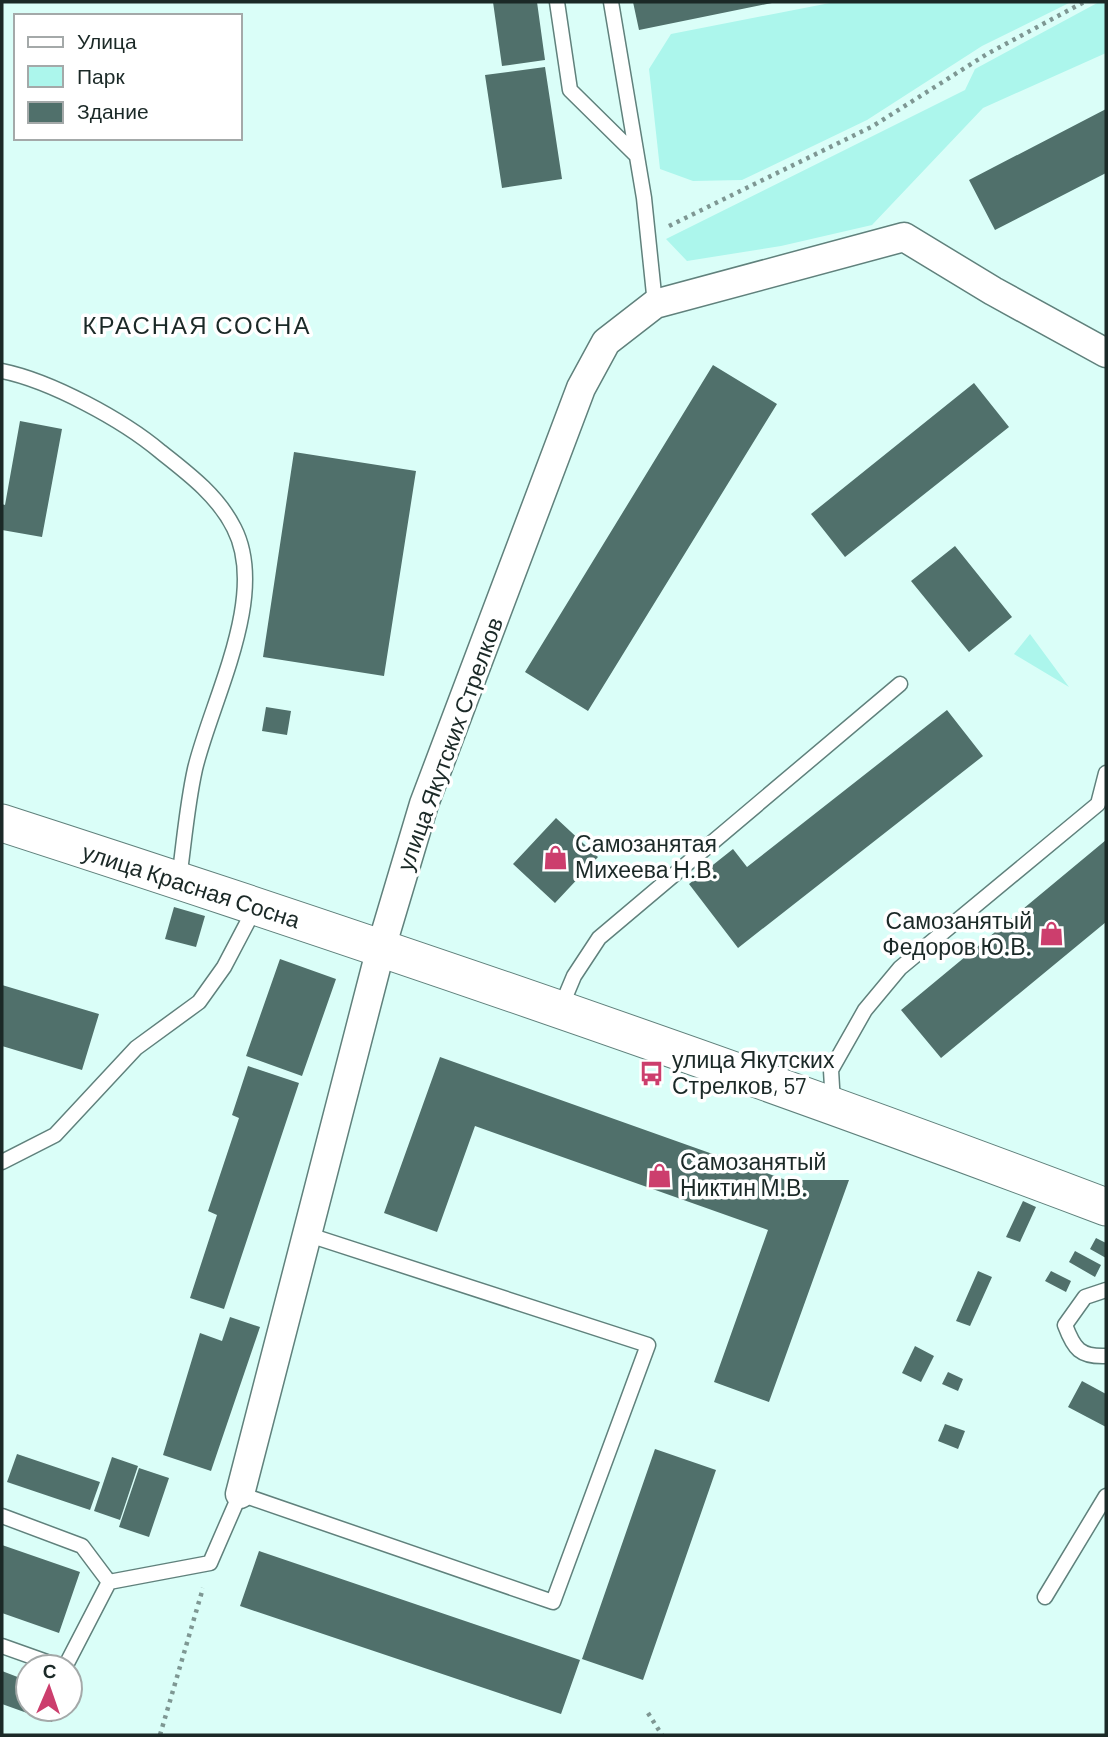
<svg xmlns="http://www.w3.org/2000/svg" width="1108" height="1737" font-family="Barlow,sans-serif">
  <rect width="100%" height="100%" fill="#dafef8"/>
  <path fill="#acf6ec" d="M835 2H1071L982 46 867 120 742 180 693 181 660 169 649 69 671 34Z
    M1099 2H1106V53L983 108 872 225 781 246 687 261 666 239 965 90 975 69Z
    M1030 634 1069 687 1014 654Z"/>
  <path fill="#50706b" d="M493 2H537L545 60 502 66Z
    M633 2H772V3L639 30Z
    M545 67 562 179 502 188 485 75Z
    M1106 109V173L995 230 969 180Z
    M713 365 777 404 588 711 525 672Z
    M974 383 1009 427 845 557 811 514Z
    M20 421 62 429 42 537 2 530V504L5 505Z
    M294 452 416 471 384 676 263 657Z
    M955 546 1012 617 969 652 911 581Z
    M266 707 291 711 287 735 262 731Z
    M947 710 983 756 738 948 689 884 733 849 747 867Z
    M556 818 598 857 555 903 513 864Z
    M1106 840V922L941 1058 901 1010Z
    M174 907 205 916 196 947 165 939Z
    M280 959 336 979 302 1076 246 1056Z
    M2 985 99 1014 82 1070 2 1046Z
    M440 1057 786 1180H849L769 1402 714 1382 768 1230 475 1126 437 1232 384 1213Z
    M248 1066 299 1083 224 1309 190 1298 217 1215 208 1211 239 1118 232 1115Z
    M1023 1201 1036 1207 1020 1242 1006 1237Z
    M1096 1238 1106 1243V1258L1090 1249Z
    M1075 1251 1101 1265 1095 1277 1069 1262Z
    M978 1271 992 1277 970 1326 956 1321Z
    M1051 1271 1071 1281 1066 1292 1045 1281Z
    M230 1317 260 1327 211 1471 163 1455 200 1333 222 1341Z
    M915 1346 934 1356 921 1382 902 1373Z
    M948 1372 963 1379 958 1391 942 1384Z
    M1082 1381 1106 1394V1427L1068 1407Z
    M945 1424 965 1431 958 1449 938 1441Z
    M655 1449 716 1470 643 1680 582 1659Z
    M17 1454 100 1482 90 1510 7 1482Z
    M112 1457 138 1466 120 1520 94 1511Z
    M139 1468 169 1478 149 1537 119 1527Z
    M2 1545 80 1572 59 1633 2 1613Z
    M259 1551 580 1660 561 1714 240 1606Z
    M2 1671 28 1681V1709H57L52 1722 2 1704Z"/>
  <g fill="none" stroke-linecap="round" stroke-linejoin="round">
    <defs>
      <path id="service" d="M557 2 570 90 637 156
        M611 2 644 198 655 304
        M2 371C51 381 123 420 161 452 189 474 218 496 234 528 269 596 211 701 195 769 187 805 184 843 179 879
        M561 1007 574 976 599 938 900 684
        M833 1104 831 1070 865 1010 900 968 1098 804 1106 773
        M2 1162 55 1135 136 1048 199 1002 224 967 255 908
        M1106 1290 1085 1297 1065 1325C1074 1349 1080 1357 1106 1356
        M2 1516 82 1546 109 1582
        M109 1582 210 1563 240 1494 553 1602 648 1345 309 1235
        M1045 1597 1106 1496
        M2 1646 61 1667
        M65 1667 109 1582"/>
      <path id="minor" d="M240 1494 381 948 424 804 581 388 606 342 655 304 904 237 993 291 1106 353"/>
      <path id="tertiary" d="M2 823C373 943 741 1069 1106 1207"/>
    </defs>
    <use href="#service" stroke="#60817c" stroke-width="17"/>
    <use href="#minor" stroke="#60817c" stroke-width="31"/>
    <use href="#tertiary" stroke="#60817c" stroke-width="39"/>
    <path stroke="#7e9793" stroke-width="4.5" stroke-dasharray="3.5 5" stroke-linecap="butt" d="M669 226 873 126 987 54 1084 2
      M648 1713 662 1735
      M160 1735 203 1588"/>
    <use href="#service" stroke="#fff" stroke-width="14"/>
    <use href="#minor" stroke="#fff" stroke-width="28"/>
    <use href="#tertiary" stroke="#fff" stroke-width="37"/>
  </g>
  <defs>
    <symbol id="shop-bare" viewBox="-9 -9 18 18"><path d="M-5-2.5h2.3a2.7 3.5 0 0 1 5.4 0H5L5.5 6h-11ZM-1.5-2.5h3a1.5 2.3 0 0 0-3 0Z" fill="#cc3e6d" stroke="#fff" stroke-width="2.5" paint-order="stroke"/></symbol>
    <symbol id="bus-bare" viewBox="-9 -9 18 18"><path d="M-5-6H5V4H4V6H2V4H-2V6H-4V4H-5ZM-3.5-4V0h7V-4ZM-3.5 1.2v1.5H-2V1.2ZM2 1.2v1.5H3.5V1.2Z" fill="#cc3e6d" stroke="#fff" stroke-width="2.5" paint-order="stroke"/></symbol>
  </defs>
  <g fill-rule="evenodd">
    <use href="#shop-bare" x="538" y="840" width="35" height="35"/>
    <use href="#shop-bare" x="1034" y="916" width="35" height="35"/>
    <use href="#bus-bare" x="634" y="1056" width="35" height="35"/>
    <use href="#shop-bare" x="642" y="1158" width="35" height="35"/>
  </g>
  <g text-anchor="middle" stroke-width="7" stroke-linejoin="round" paint-order="stroke">
    <g font-size="23" fill="#1b2927" stroke="#fff">
      <text transform="translate(450 744) rotate(-70)" y="8">улица Якутских Стрелков</text>
      <text transform="translate(191 886) rotate(18)" y="8">улица Красная Сосна</text>
    </g>
    <g font-size="23" fill="#1b2927" stroke="#fff" text-anchor="start">
      <text x="575" y="852">Самозанятая<tspan x="575" dy="26">Михеева Н.В.</tspan></text>
      <text x="1032" y="929" text-anchor="end">Самозанятый<tspan x="1032" dy="26">Федоров Ю.В.</tspan></text>
      <text x="672" y="1068">улица Якутских<tspan x="672" dy="26">Стрелков, 57</tspan></text>
      <text x="680" y="1170">Самозанятый<tspan x="680" dy="26">Никтин М.В.</tspan></text>
    </g>
    <g font-size="24" letter-spacing="2" fill="#1b2927" stroke="#fff">
      <text x="197" y="334">КРАСНАЯ СОСНА</text>
    </g>
  </g>
  <rect width="1108" height="1737" fill="none" stroke="#1b2927" stroke-width="7"/>
  <rect x="14" y="14" width="228" height="126" fill="#ffffff" stroke="#a4a9a9" stroke-width="2"/>
  <rect x="28" y="37" width="35" height="10" fill="#ffffff" stroke="#a4a9a9" stroke-width="2"/>
  <text x="77" y="49" font-size="21" fill="#1b2927">Улица</text>
  <rect x="28" y="66" width="35" height="21" fill="#acf6ec" stroke="#a4a9a9" stroke-width="2"/>
  <text x="77" y="84" font-size="21" fill="#1b2927">Парк</text>
  <rect x="28" y="102" width="35" height="21" fill="#50706b" stroke="#a4a9a9" stroke-width="2"/>
  <text x="77" y="119" font-size="21" fill="#1b2927">Здание</text>
  <g transform="translate(49 1688) rotate(2)"><circle r="33" fill="#ffffff" stroke="#a4a9a9" stroke-width="2"/>
  <path d="M0-5L12 26L0 18L-12 26Z" fill="#cc3e6d"/>
  <text y="-10" font-size="19" font-weight="bold" text-anchor="middle" fill="#1b2927">С</text>
  </g>
</svg>
